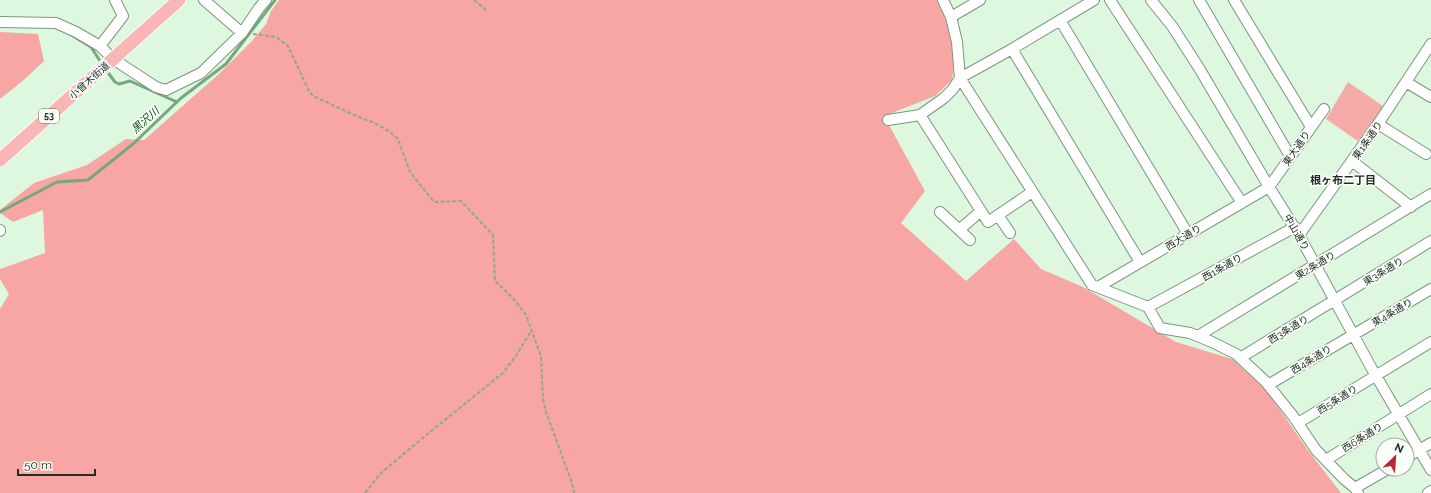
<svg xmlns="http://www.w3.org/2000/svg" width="1431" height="493" font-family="Raleway,'Noto Sans JP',sans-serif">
  <rect width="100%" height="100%" fill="#ddf8df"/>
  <path fill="#f5aca9" d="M1348 82 1383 106 1359 142 1326 119Z"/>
  <path fill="#f8a6a3" d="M279 0H939L948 27 955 57 952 80 935 96 884 116 925 191 901 223 966 281 1014 239 1041 269 1083 287 1176 342 1232 359 1267 391 1307 449 1341 493H0V309L9 294 0 279V269L45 253 43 210 13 222 0 213V210L34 183 87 165 126 139 144 140 220 73 252 41 266 24 271 11Z
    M0 32 38 34 44 61 25 79 0 99Z"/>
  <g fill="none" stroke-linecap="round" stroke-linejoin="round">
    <path stroke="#78a67d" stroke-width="3" d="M70 34 91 47 102 64
      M106 70 115 82 119 84 130 81 177 102
      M0 212 57 182 88 180 133 144 181 98 226 64 275 0"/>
    <defs>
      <path id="minor" d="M204 0 242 33
        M1094 0 1012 49 960 78 1092 285 1148 307 1160 328 1190 333 1212 342 1236 354 1265 381 1293 416 1316 450 1344 479 1355 488 1358 493
        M1110 0 1242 203
        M1151 0 1172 26 1199 68 1269 187 1299 235 1372 369 1431 470
        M1199 0 1290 156
        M1234 0 1311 127
        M951 17 980 0
        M1060 20 1188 234
        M0 22 56 23 76 32 100 46 113 59 156 87 166 90 201 73 242 33 259 8 266 0
        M100 46 123 16 115 0
        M1012 49 1140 262
        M1406 82 1431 97
        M920 115 988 222 1032 192
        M888 120 920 115 944 98 953 89 960 78 957 42 951 17 943 0
        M1378 124 1426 154
        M1352 161 1411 207
        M940 212 970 240
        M998 215 1010 233
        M0 230V231
        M959 230 981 211
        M1299 235 1378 124 1431 44
        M1098 287 1269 187 1324 109
        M1148 307 1295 227
        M1198 336 1431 194
        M1240 358 1431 241
        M1268 385 1431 289
        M1298 423 1431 342
        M1407 457 1431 443
        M1326 460 1431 394
        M1355 488 1388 469
        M1428 493 1431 491"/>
      <path id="major" d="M0 160 179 0"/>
    </defs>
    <use href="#minor" stroke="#7c957e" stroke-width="12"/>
    <use href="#major" stroke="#fff" stroke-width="15"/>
    <path stroke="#91a693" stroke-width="2" stroke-dasharray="4 2" stroke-linecap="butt" d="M474 0 486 10
      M253 34 276 37 288 46 309 91 313 96 361 118 375 123 390 132 398 139 410 172 434 202 461 201 493 235 495 281 513 298 526 315 541 356 543 399 546 412 572 483 574 493
      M365 493 381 473 430 432 503 373 516 356 531 331"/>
    <use href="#minor" stroke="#fff" stroke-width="10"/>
    <use href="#major" stroke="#f8b6b5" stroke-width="13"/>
  </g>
  <g text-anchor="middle" stroke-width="3.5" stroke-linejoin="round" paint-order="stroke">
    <rect fill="#f9fef9" stroke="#626c63" stroke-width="1" x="39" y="109" width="20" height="14" rx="3"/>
    <g font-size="9" font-weight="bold" fill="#222d23">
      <text x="49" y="119">53</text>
    </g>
    <g font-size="10" fill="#222d23" stroke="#f9fef9">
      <text transform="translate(89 80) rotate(-42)" y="4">小曾木街道</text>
      <text transform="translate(1367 140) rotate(-55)" y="4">東1条通り</text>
      <text transform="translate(1296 148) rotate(-55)" y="4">東大通り</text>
      <text transform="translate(1297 232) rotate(60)" y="4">中山通り</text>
      <text transform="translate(1183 237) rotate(-31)" y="4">西大通り</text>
      <text transform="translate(1315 265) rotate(-31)" y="4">東2条通り</text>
      <text transform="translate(1222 267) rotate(-29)" y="4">西1条通り</text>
      <text transform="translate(1383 271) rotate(-31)" y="4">東3条通り</text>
      <text transform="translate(1392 312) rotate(-30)" y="4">東4条通り</text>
      <text transform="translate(1288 329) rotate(-31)" y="4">西3条通り</text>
      <text transform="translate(1311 359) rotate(-31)" y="4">西4条通り</text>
      <text transform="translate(1337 399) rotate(-32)" y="4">西5条通り</text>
      <text transform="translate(1362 437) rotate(-32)" y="4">西6条通り</text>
    </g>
    <g font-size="11" font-style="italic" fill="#105220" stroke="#f9fef9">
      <text transform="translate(145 120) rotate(-42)" y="4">黒沢川</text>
    </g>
    <g font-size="11" font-weight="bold" fill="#222d23" stroke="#f9fef9">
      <text x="1343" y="184">根ヶ布二丁目</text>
    </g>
  </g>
  <g transform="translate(1395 457) rotate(25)"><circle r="19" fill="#f9fef9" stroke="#a3aaa3"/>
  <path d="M0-3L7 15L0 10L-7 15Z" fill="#b72636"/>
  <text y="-6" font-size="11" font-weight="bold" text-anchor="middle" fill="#222d23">N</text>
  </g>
  <path d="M18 469v6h77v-6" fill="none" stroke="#222d23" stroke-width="2"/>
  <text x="24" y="469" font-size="12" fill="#222d23" stroke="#f9fef9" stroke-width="3" paint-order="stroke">50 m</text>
</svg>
